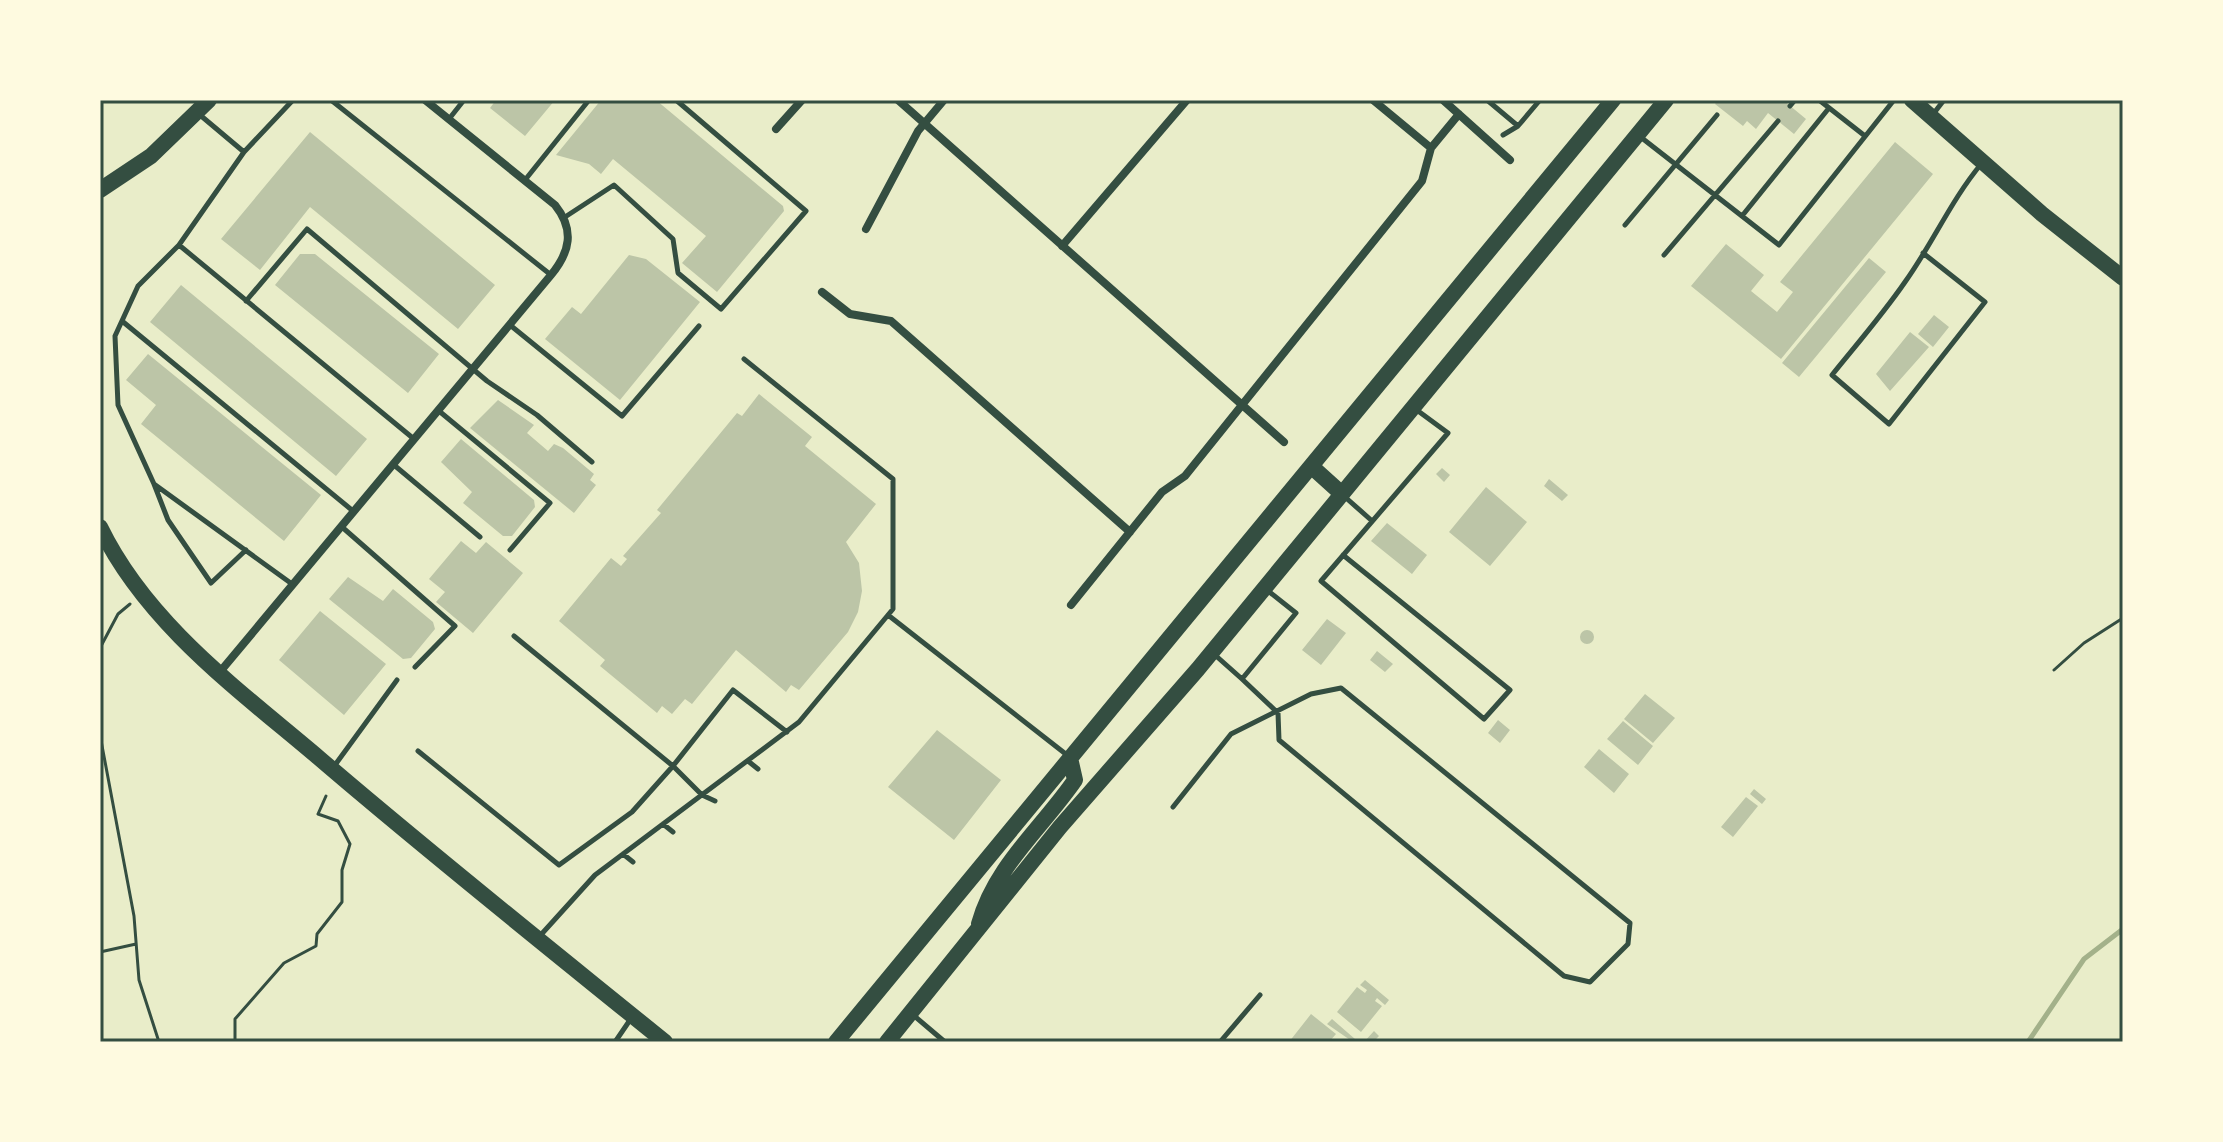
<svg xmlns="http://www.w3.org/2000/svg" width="2223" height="1142" font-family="Arial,sans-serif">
  <rect width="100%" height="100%" fill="#e9edc9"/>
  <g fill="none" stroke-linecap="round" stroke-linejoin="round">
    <path stroke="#a3b18a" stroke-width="5" d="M2028 1042 2084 959 2123 929"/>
  </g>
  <path fill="#bcc5a7" d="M496 100H555L525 136 490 108Z
    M601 100H656L783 206 784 211 717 292 682 263 706 236 613 159 601 174 589 164 556 155Z
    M1718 100H1783L1806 119 1794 134 1768 113 1756 129 1747 121 1743 126 1715 104Z
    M310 132 495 285 458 329 310 207 260 270 221 239Z
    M1895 142 1933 174 1781 359 1691 286 1726 244 1764 275 1751 291 1777 312 1793 292 1780 282Z
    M300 254H315L439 354 408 393 275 285Z
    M629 255 646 259 700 302 620 400 545 339 572 307 581 314Z
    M1869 258 1886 272 1799 377 1782 363Z
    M181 285 367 439 336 476 150 322Z
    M1934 315 1949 327 1933 347 1918 334Z
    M1910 332 1929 347 1890 391 1876 374Z
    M148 354 321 495 284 541 141 424 156 405 126 380Z
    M759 394 812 437 805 446 876 504 846 542 859 563 862 591 858 612 848 632 799 690 791 685 786 692 736 650 692 704 685 699 672 714 662 706 657 713 600 666 605 660 559 621 611 558 621 566 627 559 623 556 661 513 657 510 737 413 742 416Z
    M498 400 534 425 527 433 548 451 554 444 563 448 594 474 590 480 596 485 574 513 470 428Z
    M461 439 534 500 535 507 512 536H503L463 503 472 492 441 462Z
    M1442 468 1450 475 1444 482 1436 474Z
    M1549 479 1568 495 1562 501 1544 486Z
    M1486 487 1527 522 1490 566 1449 532Z
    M1387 523 1427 555 1412 574 1371 541Z
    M461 541 476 553 486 542 523 573 473 633 436 602 445 592 429 579Z
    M348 577 383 601 393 589 433 622 435 629 411 658 403 659 329 599Z
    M320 611 386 664 344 715 279 660Z
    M1327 619 1346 633 1321 665 1302 650Z
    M1580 637a7 7 0 1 1 14 0a7 7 0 1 1-14 0Z
    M1377 651 1393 664 1385 672 1370 660Z
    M1645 694 1675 718 1653 743 1624 719Z
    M1498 720 1510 730 1500 743 1488 733Z
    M1623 721 1653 746 1638 765 1607 739Z
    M937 730 1001 780 954 840 888 787Z
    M1599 749 1629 774 1614 793 1584 767Z
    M1754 789 1766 799 1762 804 1750 794Z
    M1746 797 1758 806 1733 837 1721 827Z
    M1365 980 1389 1000 1385 1005 1377 998 1375 1001 1382 1006 1361 1032 1337 1012 1357 987 1365 993 1367 990 1360 985Z
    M1311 1014 1336 1034 1329 1042H1289Z
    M1332 1019 1355 1039 1353 1042 1327 1024Z
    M1374 1031 1379 1036 1373 1042H1364Z"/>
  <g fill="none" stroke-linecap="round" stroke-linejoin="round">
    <path stroke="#344e41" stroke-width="3" d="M100 648 118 614 130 604
      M2054 670 2084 643 2123 618
      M100 735 134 916 139 980 159 1042
      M100 952 136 944
      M235 1042V1019L284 963 316 946 317 934 342 902V870L350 844 338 821 318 814 326 796"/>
    <path stroke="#344e41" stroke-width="5" d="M331 100 551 275
      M1487 100 1518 126 1503 135
      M1819 100 1865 136
      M1790 106 1795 100
      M1934 113 1944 100
      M200 115 244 152 293 100
      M449 119 464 100
      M1518 126 1540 100
      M1638 135 1779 245 1894 100
      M244 152 179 245 414 439
      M525 180 589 100
      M1742 216 1829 108
      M565 217 614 185 673 239 678 273 721 309 806 211 676 100
      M1625 225 1717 115
      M179 245 138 286 115 336 118 405 154 484 292 584
      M1923 253 1985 302 1889 424 1832 375C1857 344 1883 314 1905 282 1933 243 1951 200 1982 163
      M1664 255 1778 121
      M246 301 307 229 487 381 537 415 592 462
      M122 321 353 511
      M510 325 622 416 699 326
      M439 411 550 503 510 550
      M394 465 480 537
      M154 484 168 520 211 583 246 550
      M1345 497 1371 520
      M342 527 455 626 415 667
      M1343 555 1510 690 1484 719 1321 581 1448 433 1414 408
      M888 615 1067 755
      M1215 655 1242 679 1296 613 1267 590
      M418 751 559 865 632 812 673 766 514 636
      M748 761 758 769
      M335 765 397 680
      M715 801 702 795 673 766 733 690 787 732
      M1173 807 1231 734 1311 694 1341 688 1630 923 1628 944 1590 982 1564 976 1279 740 1278 713 1242 679
      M663 824 673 832
      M623 854 633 862
      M538 938 595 875 799 722 893 609V479L744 359
      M912 1014 945 1042
      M615 1042 630 1020
      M1220 1042 1260 995"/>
    <path stroke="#344e41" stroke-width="8" d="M898 100 1284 442
      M1373 100 1431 148
      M1443 100 1510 160
      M776 129 802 100
      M866 229 918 131 944 100
      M1062 246 1187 100
      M822 292 850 314 891 321 1130 532
      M1071 605 1162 492 1185 476 1422 181 1431 148 1459 114
      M219 673 551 275C570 252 575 230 555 205L425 100"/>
    <path stroke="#344e41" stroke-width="16" d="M1912 100 2042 214 2123 278
      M100 190 151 156 209 100
      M100 527C147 624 239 690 319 758 432 855 549 948 665 1042"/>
    <path stroke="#344e41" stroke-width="16" d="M1311 466 1342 494
      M979 924C995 866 1042 828 1075 780L1070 758
      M836 1042 1613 100
      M887 1042 1060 827 1198 669 1666 100"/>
  </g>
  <rect width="2223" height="1142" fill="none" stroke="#fefae0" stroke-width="204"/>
  <rect x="102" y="102" width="2019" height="938" fill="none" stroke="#344e41" stroke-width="3"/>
</svg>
